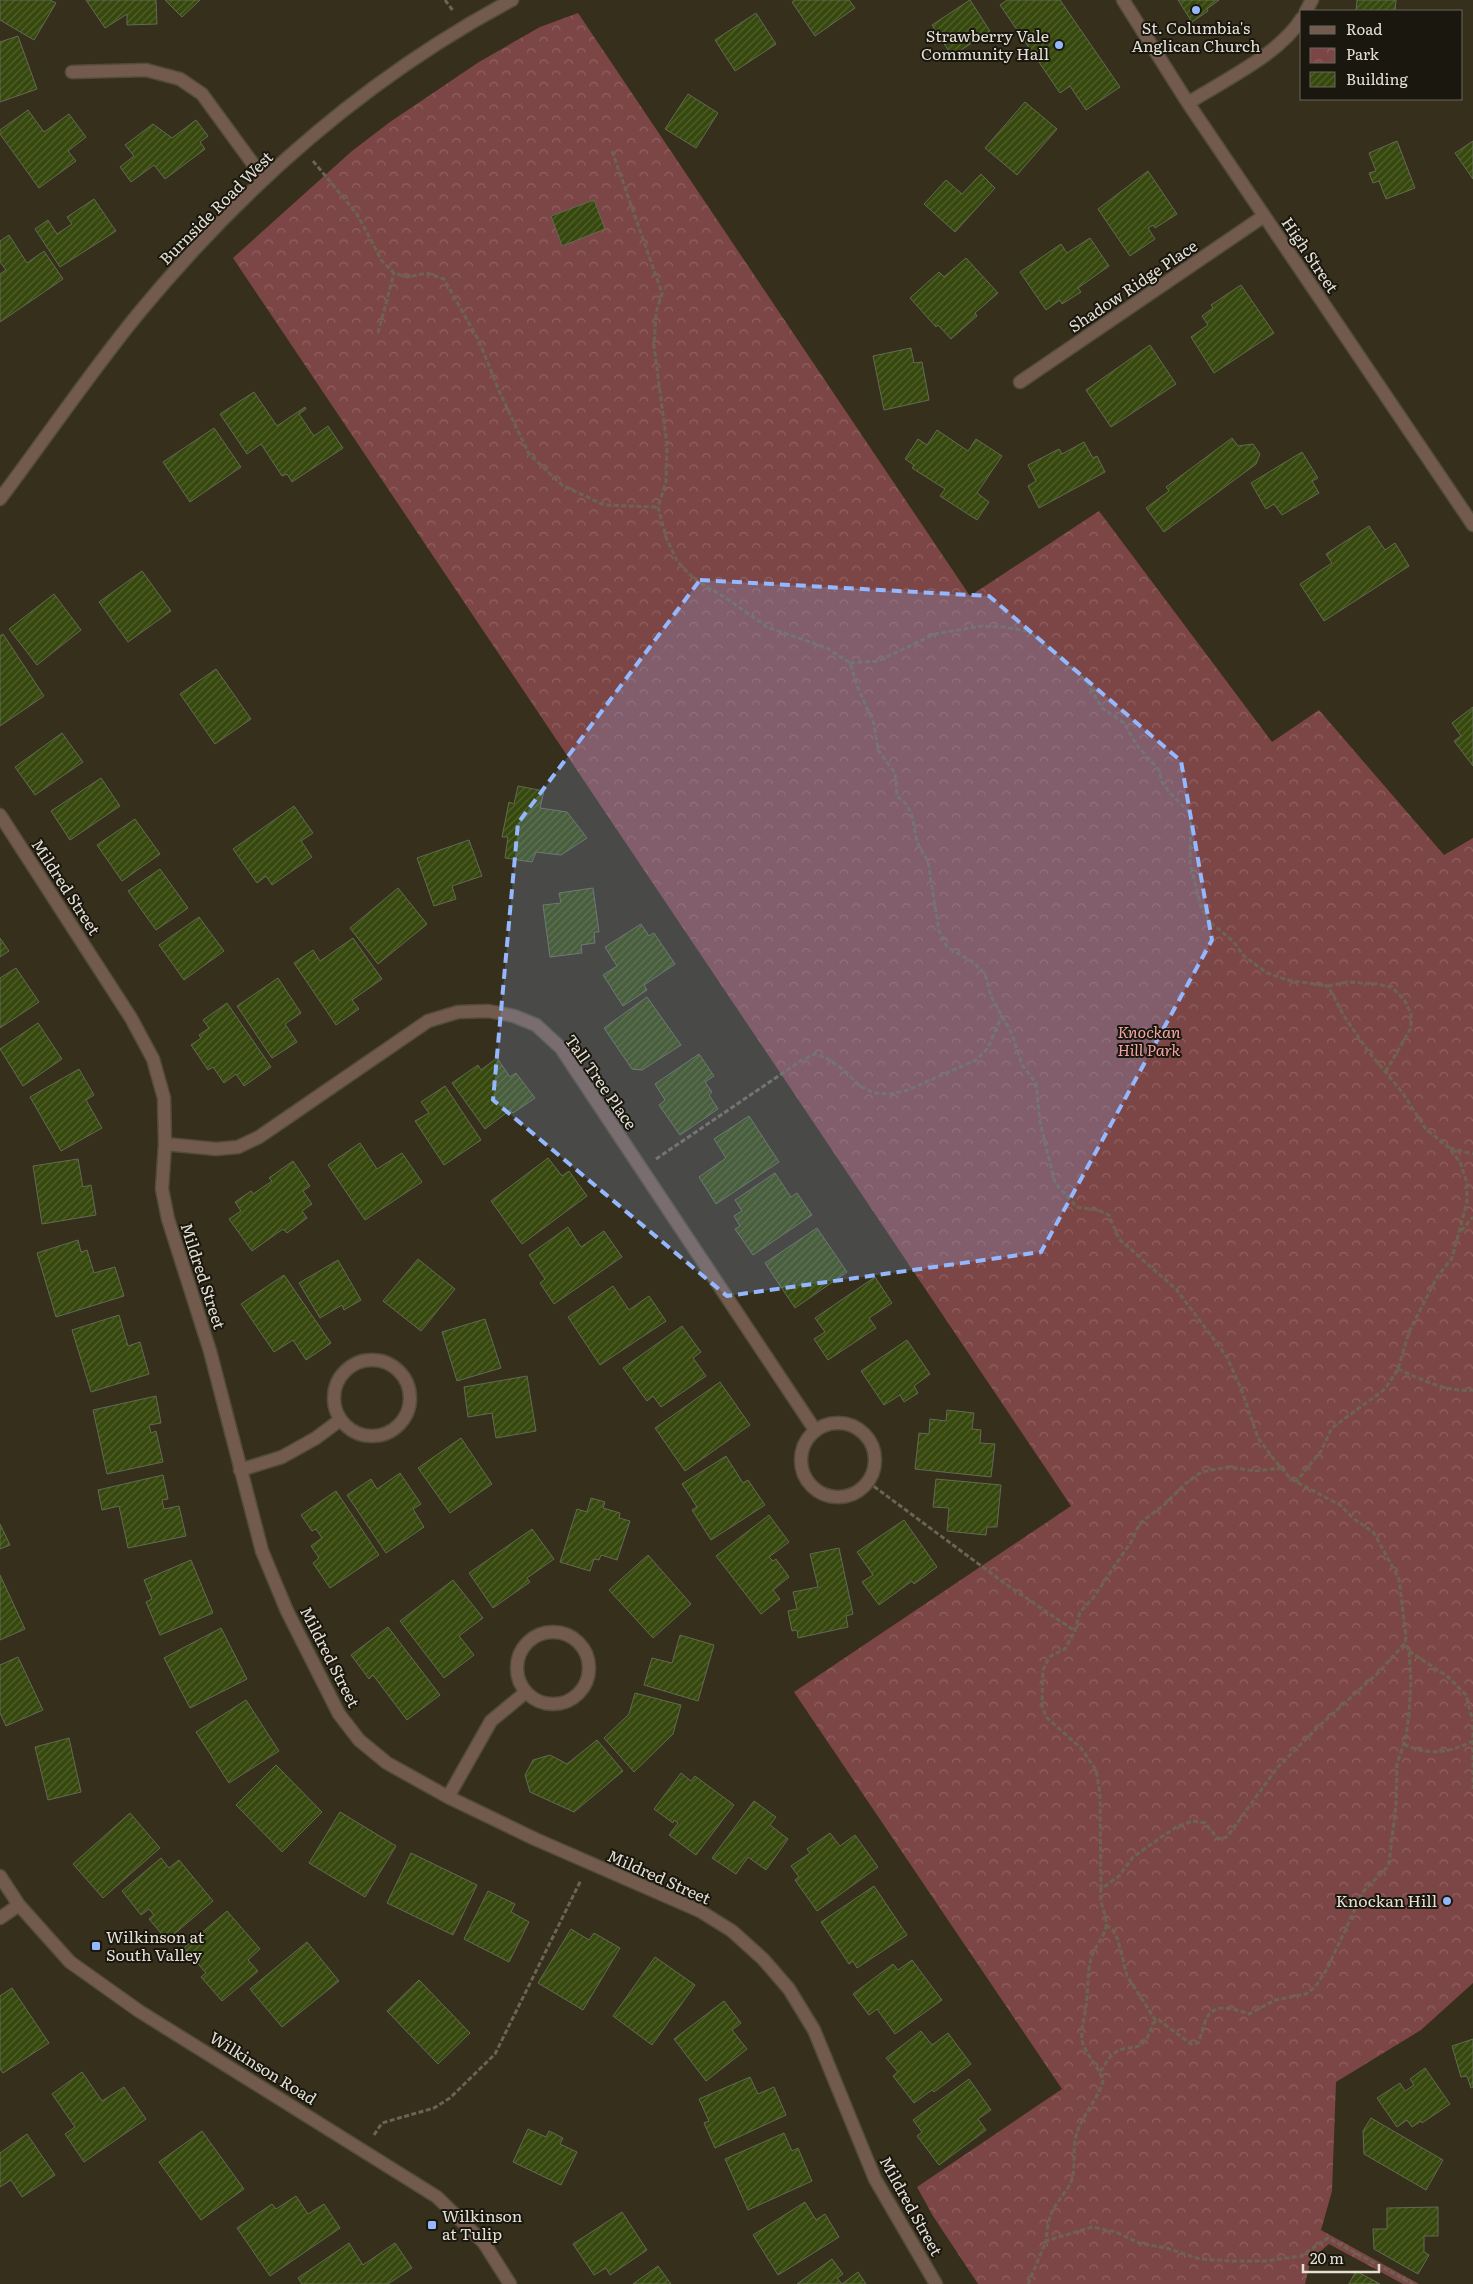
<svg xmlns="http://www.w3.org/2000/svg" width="1473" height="2284" font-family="Literata,serif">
  <defs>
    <pattern id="park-crowns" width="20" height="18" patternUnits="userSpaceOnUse" patternTransform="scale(1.25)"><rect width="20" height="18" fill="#7d4646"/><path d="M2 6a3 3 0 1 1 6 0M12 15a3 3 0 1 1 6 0" fill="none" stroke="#8f6060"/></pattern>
    <pattern id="building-hatch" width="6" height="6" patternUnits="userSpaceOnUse" patternTransform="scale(1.25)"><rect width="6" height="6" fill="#36480d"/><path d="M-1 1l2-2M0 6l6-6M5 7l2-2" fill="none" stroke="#53622f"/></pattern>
  </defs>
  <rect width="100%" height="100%" fill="#362f1b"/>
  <path fill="url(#park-crowns)" d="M578 13 970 596 1099 511 1272 742 1319 710 1444 855 1473 838V1983L1421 2030 1336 2082 1332 2191 1321 2230 1419 2284H1403L1329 2244 1311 2259 1305 2284H978L933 2216 917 2187 1062 2089 794 1692 1071 1506 233 258 352 151 390 122 479 62 540 27Z"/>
  <path fill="url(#building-hatch)" stroke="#626a55" d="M0 0H50L56 3 34 40 0 20Z
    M86 0H156L157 24 127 25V14L105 28Z
    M165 0H200L182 17Z
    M795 0H849L855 8 815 36 792 2Z
    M970 0 990 31 952 56 932 25Z
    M1007 0H1060L1120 87 1086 110 1070 86 1060 93 1000 5Z
    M1178 0H1219L1207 9 1208 11 1192 22Z
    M1357 0H1396L1395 11H1356Z
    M756 13 776 44 735 71 715 40Z
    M18 36 37 89 0 102V42Z
    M688 94 718 113 696 148 665 129Z
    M1025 102 1057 129 1017 175 985 148Z
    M28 110 44 132 69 114 86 137 68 151 76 161 39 188 0 134V130Z
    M196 120 208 136 200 142 205 149 165 179 154 165 131 182 120 167 134 156 125 145 153 124 172 138Z
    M1397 141 1415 188 1386 199 1379 181 1373 183 1369 173 1376 171 1369 153Z
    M1473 141V179L1455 153Z
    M1148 171 1177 214 1155 228 1153 225 1148 228 1155 239 1130 256 1098 209Z
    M981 174 995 188 955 232 924 204 946 180 962 194Z
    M94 199 116 231 60 267 35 229 48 220 57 234 72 224 67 217Z
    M594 200 605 229 562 246 551 216Z
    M9 235 27 263 44 251 63 279 0 322V274L6 270 0 262V241Z
    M1090 238 1109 266 1078 288 1081 292 1062 304 1060 300 1046 310 1020 272 1061 244 1067 253Z
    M966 258 998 293 975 313 977 316 951 339 938 325 936 327 910 298 939 272 944 277Z
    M1241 285 1274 333 1214 373 1191 337 1208 325 1202 316 1213 308 1211 305Z
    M1150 345 1176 384 1111 427 1086 390Z
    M911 348 914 363 922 362 929 400 884 410 873 356Z
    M254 392 277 426 305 407 306 409 299 414 314 436 328 426 343 448 292 482 287 474 282 476 261 444 247 454 220 414Z
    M214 428 241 467 190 502 163 462Z
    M937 430 968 451 976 439 1002 456 977 493 989 502 977 520 940 496 945 489 912 468 914 465 905 459 918 439 927 445Z
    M1232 438 1238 446 1253 444 1260 454 1256 464 1164 532 1146 508 1169 491 1166 487Z
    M1084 442 1093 458 1097 456 1105 472 1039 508 1028 486 1036 481 1028 465 1059 449 1062 454Z
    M1302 452 1318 478 1312 481 1319 493 1282 515 1274 504 1266 509 1251 483Z
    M1369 526 1385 550 1395 543 1409 566 1324 621 1300 584 1332 563 1326 554Z
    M142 571 171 611 128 642 99 602Z
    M54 594 81 630 37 665 9 629Z
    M3 634 44 696 0 726V636Z
    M216 669 251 719 215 744 180 694Z
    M1473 707V766L1454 741 1461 736 1452 723Z
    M62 733 83 762 35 795 15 767Z
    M101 778 120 806 70 840 51 811Z
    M518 786 544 791 540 808 567 812 587 838 561 855 536 852 532 862 505 858 508 837H502L509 802 514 804Z
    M294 806 313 833 301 841 312 857 272 885 266 876 257 883 233 849Z
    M135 819 160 854 122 881 97 845Z
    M469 840 482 876 452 886 456 899 434 906 417 858Z
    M160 869 188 908 156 930 128 891Z
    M398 888 427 924 378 964 350 928Z
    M593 888 599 932H594L595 943 581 945 582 953 550 957 543 905 561 903 559 893Z
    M199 917 224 951 184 980 159 945Z
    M641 924 649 936 654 933 675 964 644 985 647 990 623 1006 603 975 617 966 605 947Z
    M0 938 9 951 0 957Z
    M353 938 382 979 352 1000 359 1009 336 1025 294 963 313 950 320 961Z
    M16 968 39 1002 0 1028V978Z
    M278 978 301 1013 285 1024 297 1042 272 1058 237 1006Z
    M647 997 681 1045 642 1070 632 1069 604 1028Z
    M227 1003 271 1067 244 1086 236 1074 224 1083 213 1067 208 1070 191 1045 201 1038 199 1035 209 1028 203 1020Z
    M38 1023 62 1059 23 1086 0 1049Z
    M699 1054 714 1076 705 1082 712 1092 709 1095 718 1109 680 1135 659 1105 665 1100 655 1084Z
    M497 1058 510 1077 516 1073 535 1098 513 1113 510 1110 485 1129 452 1083 478 1065 481 1070Z
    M79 1069 94 1095 86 1100 102 1128 61 1151 30 1097Z
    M445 1086 481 1140 444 1165 415 1121 429 1113 421 1102Z
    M749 1116 779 1162 716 1204 699 1177 726 1158 714 1139Z
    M360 1143 377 1169 402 1153 422 1182 365 1220 328 1165Z
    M548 1158 562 1176 569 1171 587 1196 522 1244 491 1201Z
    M78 1159 83 1187 91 1185 96 1215 42 1224 33 1166Z
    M293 1161 310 1186 303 1191 312 1204 302 1211 307 1218 287 1233 283 1229 252 1251 229 1219 241 1211 235 1202 251 1191 253 1194 272 1181 269 1178Z
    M775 1173 791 1197 797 1193 812 1215 753 1255 735 1229 740 1226 734 1216 742 1211 735 1200Z
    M568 1227 581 1247 604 1231 622 1257 554 1304 540 1283 545 1279 529 1255Z
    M817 1228 847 1272 795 1308 765 1263Z
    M78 1240 81 1252 87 1250 94 1273 115 1267 124 1296 56 1317 37 1253Z
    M418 1259 455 1289 421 1331 383 1301Z
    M338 1260 361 1300 344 1310 342 1305 320 1318 299 1283Z
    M284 1275 331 1343 306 1360 293 1340 274 1352 241 1304Z
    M875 1277 892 1303 869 1318 876 1328 828 1360 814 1339 825 1332 815 1318Z
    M613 1286 629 1310 649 1296 666 1321 600 1365 568 1317Z
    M119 1315 128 1346 140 1342 149 1374 91 1392 72 1330Z
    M485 1319 501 1368 457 1381 442 1332Z
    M682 1326 701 1352 693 1358 706 1376 661 1407 653 1396 647 1401 623 1368Z
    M907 1340 930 1374 914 1386 918 1393 904 1402 900 1395 884 1405 861 1371Z
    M527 1376 536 1431 496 1438 492 1413 468 1417 464 1387Z
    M720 1382 750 1425 685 1471 655 1428Z
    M156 1396 161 1423 149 1425 151 1433 156 1431 163 1462 107 1474 93 1410Z
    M947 1410 974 1413 972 1429 981 1430 980 1443 995 1444 991 1477 915 1469 919 1433 929 1434 930 1419 946 1421Z
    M461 1438 492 1484 450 1513 418 1468Z
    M726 1456 743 1483 748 1480 765 1505 711 1540 692 1510 697 1507 682 1484Z
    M400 1473 421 1504 413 1509 424 1527 386 1553 347 1495 371 1479 377 1489Z
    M163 1475 168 1499 162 1500 164 1509 179 1506 186 1536 128 1548 119 1506 102 1510 98 1490Z
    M936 1479 1001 1485 997 1527H987L986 1535 947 1531 949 1508 933 1507Z
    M336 1491 379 1555 330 1588 313 1563 319 1558 311 1546 322 1538 316 1529 312 1531 301 1515Z
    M591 1498 605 1502 603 1508 620 1513 619 1518 630 1521 617 1560 601 1555 599 1560 594 1559 590 1571 560 1562 577 1509 587 1512Z
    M769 1515 789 1542 769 1557 773 1561 776 1559 789 1577 773 1590 780 1599 761 1614 716 1556Z
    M904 1520 937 1567 914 1584 912 1581 879 1605 862 1582 873 1575 857 1552Z
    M0 1524 10 1545 0 1549Z
    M532 1529 554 1559 527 1578 530 1582 493 1608 469 1573Z
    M839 1548 853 1614 846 1616 848 1627 798 1638 797 1630 792 1631 788 1611 797 1609 793 1592 818 1587 810 1554Z
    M648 1555 691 1604 653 1638 609 1590Z
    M191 1560 213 1613 160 1635 146 1602 152 1599 144 1580Z
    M0 1575 25 1629 0 1640Z
    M453 1580 483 1618 459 1636 474 1655 444 1678 400 1621Z
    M388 1627 440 1695 407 1720 373 1675 369 1679 351 1655Z
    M221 1628 247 1679 190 1708 164 1658Z
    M680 1635 714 1645 698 1701 644 1685 652 1658 672 1663Z
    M18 1657 43 1710 6 1726 0 1713V1665Z
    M635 1693 681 1705 673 1734 634 1772 604 1738 629 1714Z
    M246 1700 279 1751 229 1783 196 1732Z
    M69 1738 81 1792 48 1800 35 1747Z
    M597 1740 623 1771 574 1812 530 1792 525 1775 533 1760 550 1755 567 1764Z
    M276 1765 322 1812 282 1852 236 1805Z
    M681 1773 691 1781 695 1776 734 1805 696 1855 669 1835 678 1823 674 1820 673 1823 654 1809Z
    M754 1801 776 1817 770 1825 788 1839 766 1870 748 1857 736 1874 712 1858Z
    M340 1812 396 1846 365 1897 309 1863Z
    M130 1813 160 1848 103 1898 73 1864Z
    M830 1833 840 1846 855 1835 878 1867 817 1911 795 1880 799 1877 791 1866 810 1853 807 1849Z
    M411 1853 477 1885 453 1935 387 1903Z
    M161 1858 169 1868 179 1860 213 1901 167 1940 149 1919 154 1915 149 1909 141 1915 122 1891Z
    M874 1886 907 1935 857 1968 853 1961 849 1964 821 1922Z
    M488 1891 515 1904 511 1912 529 1922 509 1962 464 1939Z
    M227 1911 260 1949 248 1960 258 1971 222 2001 201 1977 206 1973 184 1948Z
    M571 1929 589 1940 594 1933 620 1948 583 2010 538 1983Z
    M307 1942 339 1981 282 2027 250 1989Z
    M655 1957 695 1985 652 2045 613 2016Z
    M912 1960 942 2000 895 2034 877 2009 869 2015 853 1994 893 1964 898 1970Z
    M419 1980 470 2033 438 2064 387 2011Z
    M12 1988 49 2043 3 2073 0 2069V1996Z
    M724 2001 741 2023 732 2030 747 2049 706 2081 674 2039Z
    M921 2031 932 2045 948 2033 971 2064 934 2092 932 2090 914 2103 893 2076 898 2072 886 2058Z
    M1473 2039V2087L1471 2088 1467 2076 1461 2077 1452 2046Z
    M1425 2068 1450 2104 1422 2123 1421 2121 1412 2127 1407 2120 1397 2127 1377 2098 1400 2083 1405 2091 1414 2085 1410 2079Z
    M82 2072 102 2101 124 2087 146 2119 84 2162 65 2134 75 2127 52 2094Z
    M750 2077 758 2094 774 2087 786 2115 715 2148 704 2123 709 2121 699 2099Z
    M969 2079 991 2110 978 2119 986 2130 939 2165 917 2136 922 2132 913 2120Z
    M1371 2118 1443 2160 1426 2190 1364 2154 1363 2131Z
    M528 2129 546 2137 549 2131 563 2138 560 2144 577 2152 561 2185 513 2162Z
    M202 2131 244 2189 201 2220 159 2162Z
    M784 2133 792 2151 798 2148 812 2181 748 2210 725 2159Z
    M27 2134 55 2175 22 2197 11 2180 0 2187V2153Z
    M296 2196 308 2214 324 2204 340 2228 270 2276 237 2228 272 2204 276 2209Z
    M805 2202 816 2220 825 2214 839 2237 778 2275 753 2235Z
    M1438 2207V2236H1424V2252L1429 2255 1418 2274 1374 2249 1373 2229H1387V2208Z
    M622 2212 647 2250 610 2275 606 2268 594 2275 573 2244Z
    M349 2243 363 2265 395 2243 412 2268 388 2284H302L298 2278Z
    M832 2259 843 2274 837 2278 842 2284 858 2272 866 2284H797Z
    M658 2266 671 2284H633Z
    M1356 2271 1380 2284H1349Z"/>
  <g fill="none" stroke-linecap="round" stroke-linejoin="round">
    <defs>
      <path id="minor" d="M1123 0 1188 103 1473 525
        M1306 11 1312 0
        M72 72 146 70 180 79 202 94 264 179
        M1188 103C1223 81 1280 54 1302 18
        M1020 382 1264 216
        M0 815 131 1018 153 1059 164 1098 165 1144 162 1189 168 1219 210 1351 262 1551 287 1611 339 1714 359 1740 387 1763 448 1797 535 1839 700 1911 732 1931 763 1959 789 1989 814 2030 875 2179 936 2284
        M165 1144 216 1149 238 1147 259 1137 428 1021 458 1012 488 1011 514 1016 536 1025 561 1048 815 1430
        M334 1398a38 38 0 1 1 76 0a38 38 0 1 1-76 0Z
        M801 1460a37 37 0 1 1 74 0a37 37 0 1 1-74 0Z
        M240 1470 282 1457 316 1438 340 1420
        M517 1668a36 36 0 1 1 72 0a36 36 0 1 1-72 0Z
        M448 1797 491 1721 526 1692
        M0 1876 19 1905 70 1962 139 2011 437 2197 484 2243 510 2284
        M0 1918 19 1905"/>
      <path id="tertiary" d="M0 499C46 438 89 374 138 314 242 188 367 77 512 0"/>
    </defs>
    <use href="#minor" stroke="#524b39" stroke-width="15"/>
    <use href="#tertiary" stroke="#524b39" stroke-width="15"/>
    <path stroke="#6b6453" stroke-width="3" stroke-dasharray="5 2.5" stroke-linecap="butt" d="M445 0 454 12
      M612 151 662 293 656 313 654 346 667 445 666 482 658 507 666 537 677 561 694 579 726 598 767 627 827 648 850 663 858 688 874 724 878 750 895 773 897 796 907 805 912 815 917 842 928 862 939 931 947 947 973 962 985 974 991 996 1012 1034 1022 1065 1036 1083 1040 1122 1055 1183 1077 1207 1098 1210 1109 1215 1119 1239 1176 1289 1227 1357 1242 1391 1258 1438 1276 1462 1291 1479 1340 1505 1353 1518 1374 1533 1399 1579 1406 1637 1405 1643 1379 1672 1318 1727 1277 1768 1227 1837 1218 1839 1205 1823 1193 1821 1176 1827 1133 1857 1119 1876 1101 1889C1098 1904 1107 1912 1106 1926 1104 1937 1097 1944 1093 1953 1086 1970 1089 1989 1086 2006 1085 2018 1079 2033 1083 2044 1088 2057 1099 2067 1103 2081 1097 2102 1079 2118 1075 2140 1073 2153 1076 2168 1071 2182 1067 2191 1059 2199 1054 2208 1048 2218 1047 2230 1046 2241
      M313 161 357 214 382 261 394 273 407 277 427 273 444 279 479 341 500 393 529 454 562 485 604 505 658 507
      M378 333 394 273
      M850 663 878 661 935 634 982 626 1003 627 1028 631 1048 646 1078 672 1088 684 1102 708 1124 723 1136 744 1159 770 1162 782 1169 792 1191 814 1190 863 1201 907 1210 922 1233 941 1244 956 1267 973 1287 980 1328 986 1344 1016 1368 1051 1402 1092 1425 1128 1449 1148 1460 1162 1467 1183V1202L1452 1258 1437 1277 1409 1332 1398 1369 1385 1389 1332 1428 1321 1451 1296 1482
      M1328 986 1347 982 1376 984 1392 987 1405 1001 1411 1014V1028L1385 1073
      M1450 1148 1473 1154
      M656 1159 802 1060 815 1054 826 1058 844 1070 860 1086 874 1093 891 1094 908 1090 976 1060 988 1048 1002 1015
      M1461 1231 1473 1217
      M1398 1369C1420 1379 1448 1393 1473 1390
      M868 1482 1007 1585 1075 1631
      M1409 1651 1448 1677 1466 1695 1473 1721
      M1473 1725V1789
      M1404 1744C1428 1756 1449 1753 1473 1741
      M1101 1889 1100 1793 1096 1770 1081 1748 1046 1717 1042 1705 1043 1670 1049 1657 1065 1649 1075 1631 1080 1612 1093 1598 1131 1542 1140 1523 1164 1505 1185 1484 1201 1472 1228 1467 1255 1471 1281 1468
      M1106 1925 1113 1930 1118 1940 1127 1976 1156 2021
      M1100 2071C1105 2067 1107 2059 1112 2055 1129 2039 1142 2061 1153 2023L1159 2020 1191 2044 1198 2043C1202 2035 1203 2023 1208 2016 1217 2002 1237 2010 1249 2014L1275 2000 1306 1994 1315 1987 1327 1969 1362 1894C1369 1882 1383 1876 1389 1863L1396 1805 1397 1764 1406 1737 1409 1713 1411 1682 1409 1651 1405 1643
      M374 2135 382 2123 434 2108 450 2098 495 2054 581 1880
      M1028 2284 1046 2241 1092 2227 1116 2232 1139 2243 1166 2248 1200 2259 1233 2261H1265L1301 2256 1328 2238 1413 2284"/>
    <use href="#minor" stroke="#725b4c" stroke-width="12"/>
    <use href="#tertiary" stroke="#725b4c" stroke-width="12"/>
  </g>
  <path fill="#94b7fd" fill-opacity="0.2" stroke="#94b7fd" stroke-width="4" stroke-dasharray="10 6" stroke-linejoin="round" d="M700 580 989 596 1181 761 1212 940 1041 1252 727 1296 493 1100 518 823Z"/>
  <g fill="#94b7fd" stroke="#1a170f" stroke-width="2">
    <circle cx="1196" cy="10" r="5"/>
    <circle cx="1059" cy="45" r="5"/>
    <circle cx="1447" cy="1901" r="5"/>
    <rect x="91" y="1941" width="10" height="10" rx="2.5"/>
    <rect x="427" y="2220" width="10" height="10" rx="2.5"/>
  </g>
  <g text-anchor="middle" stroke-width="4" stroke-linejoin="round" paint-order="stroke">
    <g font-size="16" fill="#e5e0d5" stroke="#1a170f" text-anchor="end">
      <text x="1196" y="34" text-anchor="middle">St. Columbia's<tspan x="1196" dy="18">Anglican Church</tspan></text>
      <text x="1049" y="42">Strawberry Vale<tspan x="1049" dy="18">Community Hall</tspan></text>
      <text x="1437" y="1907">Knockan Hill</text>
      <text x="106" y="1943" text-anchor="start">Wilkinson at<tspan x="106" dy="18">South Valley</tspan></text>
      <text x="442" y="2222" text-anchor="start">Wilkinson<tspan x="442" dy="18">at Tulip</tspan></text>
    </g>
    <g font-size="16" fill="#e5e0d5" stroke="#1a170f">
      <text transform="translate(216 208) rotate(-45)" y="6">Burnside Road West</text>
      <text transform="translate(1310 255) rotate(56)" y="6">High Street</text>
      <text transform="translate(1133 286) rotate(-34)" y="6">Shadow Ridge Place</text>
      <text transform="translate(66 887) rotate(57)" y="6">Mildred Street</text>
      <text transform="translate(601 1082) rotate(55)" y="6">Tall Tree Place</text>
      <text transform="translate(203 1276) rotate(72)" y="6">Mildred Street</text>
      <text transform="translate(330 1657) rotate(63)" y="6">Mildred Street</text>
      <text transform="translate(659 1877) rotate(24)" y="6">Mildred Street</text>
      <text transform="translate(263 2068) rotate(32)" y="6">Wilkinson Road</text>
      <text transform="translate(911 2206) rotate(61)" y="6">Mildred Street</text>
    </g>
    <g font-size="16" font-style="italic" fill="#f3a6a5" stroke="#1a170f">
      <text x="1149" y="1038">Knockan<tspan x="1149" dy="18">Hill Park</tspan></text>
    </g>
  </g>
  <rect x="1300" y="10" width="162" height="90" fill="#1a170f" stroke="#6b675e"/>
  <rect x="1310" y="26" width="25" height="8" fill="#725b4c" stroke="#6b675e"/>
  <text x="1346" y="35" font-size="15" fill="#e5e0d5">Road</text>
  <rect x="1310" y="48" width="25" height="15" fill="url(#park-crowns)" stroke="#6b675e"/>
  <text x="1346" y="60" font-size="15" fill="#e5e0d5">Park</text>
  <rect x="1310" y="72" width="25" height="15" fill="url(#building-hatch)" stroke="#6b675e"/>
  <text x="1346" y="85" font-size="15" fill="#e5e0d5">Building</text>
  <path d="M1303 2264v8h76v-8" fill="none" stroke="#e5e0d5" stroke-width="2.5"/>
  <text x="1310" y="2264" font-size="15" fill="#e5e0d5" stroke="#1a170f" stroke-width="4" paint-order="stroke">20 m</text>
</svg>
